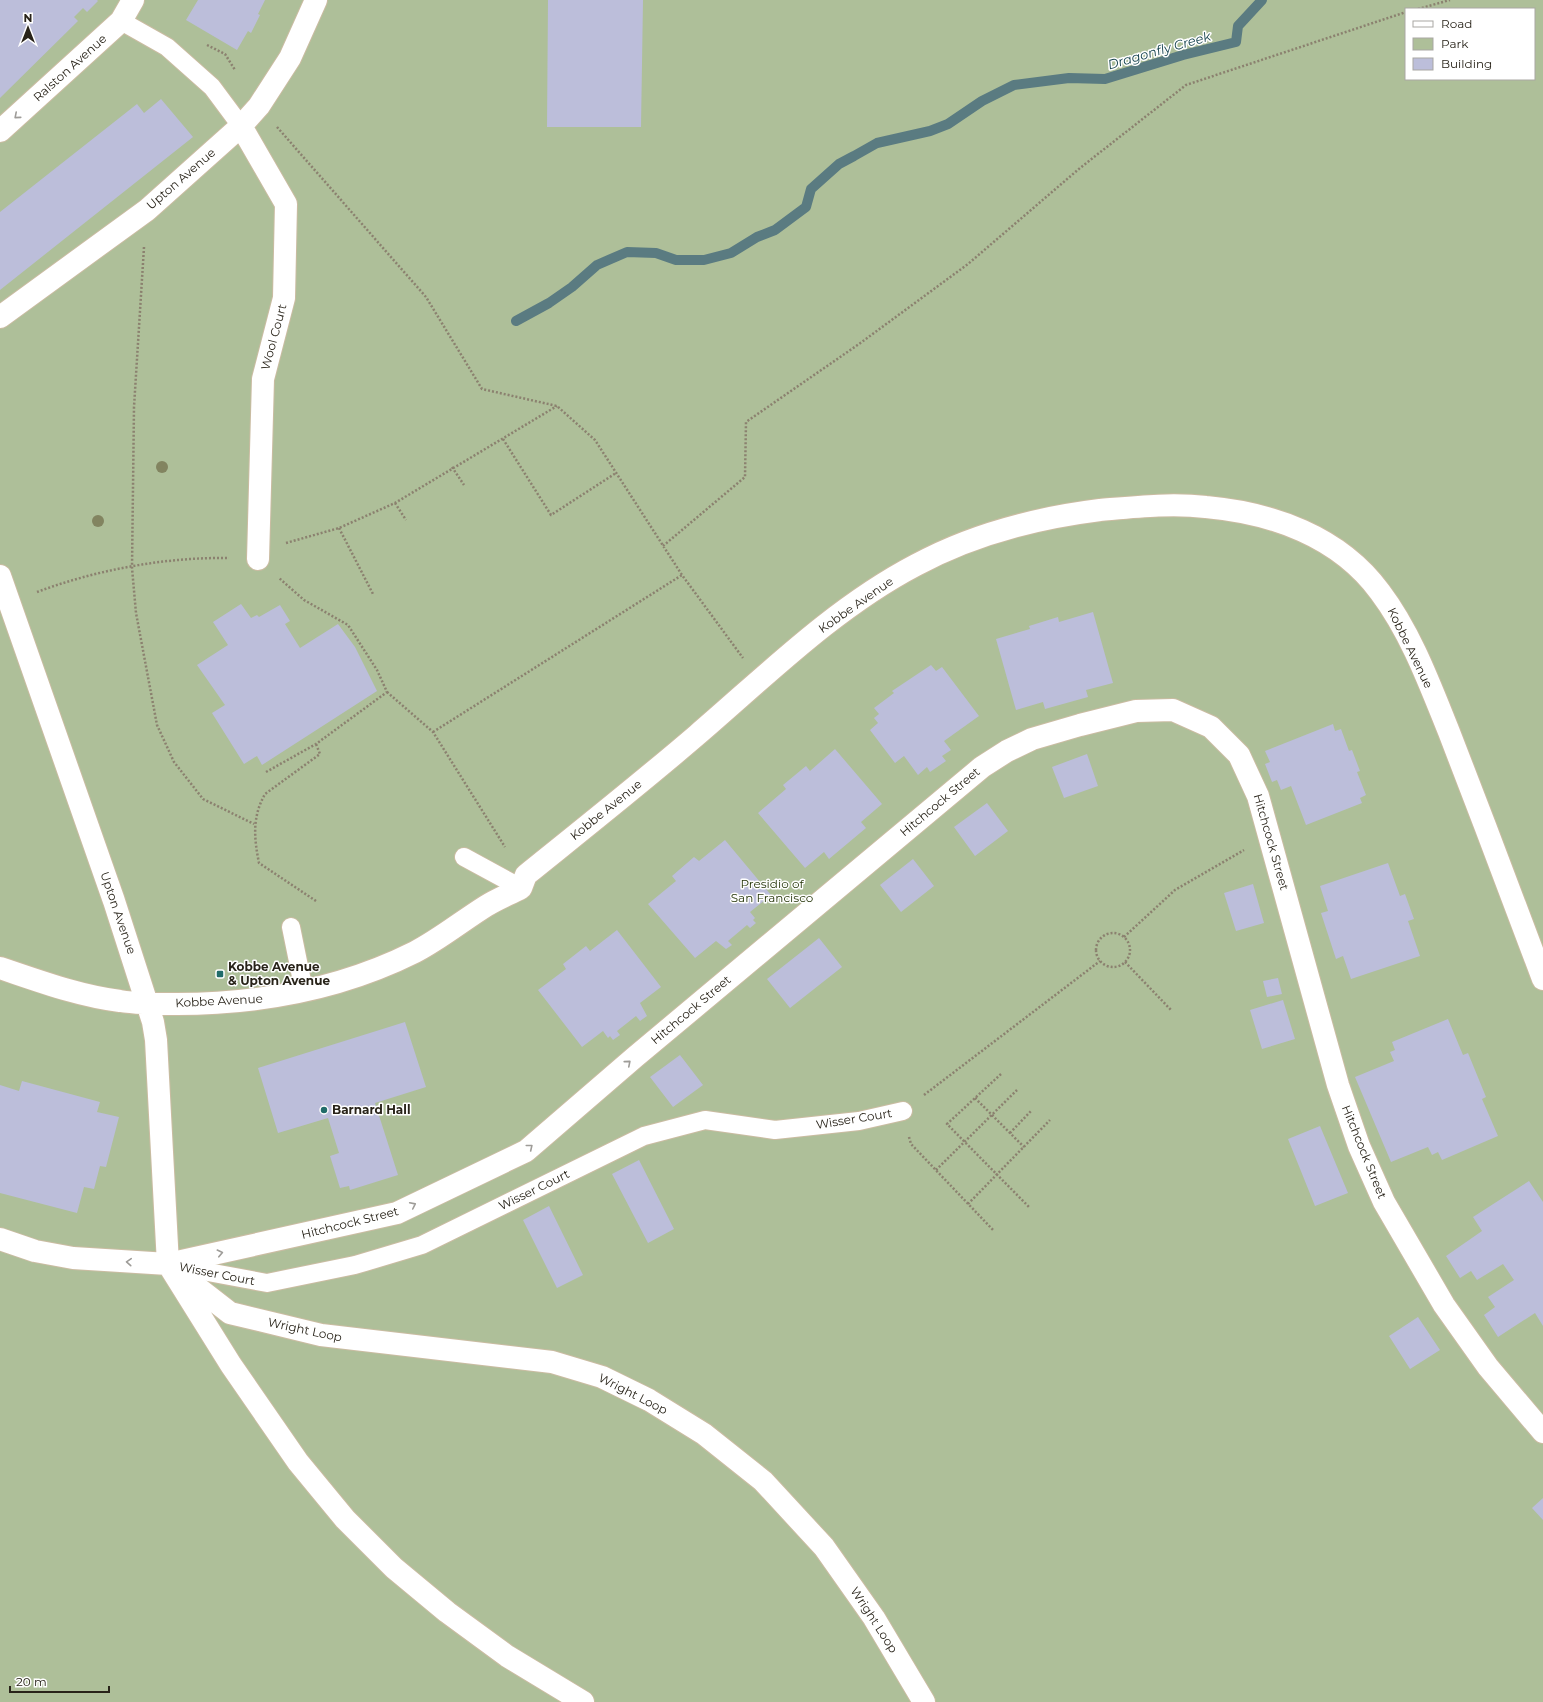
<svg xmlns="http://www.w3.org/2000/svg" width="1543" height="1702" font-family="Montserrat,sans-serif">
  <rect width="100%" height="100%" fill="#f2e4c9"/>
  <path fill="#aebf99" fill-rule="evenodd" d="M0 0H1543V1702H0ZM1406 9H1534V79H1406Z"/>
  <g fill="none" stroke-linecap="round" stroke-linejoin="round">
    <path stroke="#5a7b81" stroke-width="10" d="M516 321 549 303 572 287 597 265 627 252 656 253 676 260H704L731 253 757 237 775 230 806 207 811 189 839 164 854 156 877 143 930 131 948 124 982 101 1014 85 1069 78 1105 79 1183 55 1236 42 1238 26 1262 0"/>
  </g>
  <path fill="#bcbeda" d="M0 0H97L98 1 87 12 83 8 74 17 78 21 0 98Z
    M198 0H265L258 14 260 15 251 33 248 31 237 50 186 20Z
    M548 0H643L641 127H547Z
    M161 99 193 137 0 290V212L137 104 144 113Z
    M241 604 251 618 257 615 259 617 280 605 290 621 285 624 300 648 338 624 355 647 377 691 262 765 257 756 244 764 212 713 225 705 197 665 228 645 213 622Z
    M1093 612 1113 683 1086 690 1088 697 1045 709 1043 702 1016 710 996 639 1030 629 1029 626 1058 617 1059 622Z
    M931 665 936 671 942 667 979 716 944 741 951 750 942 756 946 761 930 772 927 767 918 775 904 756 895 763 870 730 878 723 874 718 879 714 874 708 894 693 892 691Z
    M1333 724 1335 731 1341 729 1349 751 1352 750 1360 771 1357 772 1366 795 1360 798 1362 803 1306 825 1291 786 1281 790 1277 780 1272 782 1265 764 1270 762 1265 751Z
    M835 749 882 804 861 822 866 828 829 859 824 852 805 868 758 813 786 789 783 785 806 766 810 771Z
    M1087 754 1098 786 1064 798 1052 767Z
    M987 803 1008 831 975 856 954 827Z
    M725 840 771 895 750 912 755 918 753 920 756 923 750 928 747 925 728 941 732 945 726 949 716 941 695 958 648 904 676 881 672 876 694 857 699 861Z
    M913 859 934 886 901 912 880 885Z
    M1388 863 1400 896 1405 894 1414 919 1408 921 1420 956 1351 979 1343 956 1336 959 1321 913 1328 911 1320 886Z
    M1253 884 1264 923 1236 931 1224 893Z
    M617 930 661 987 640 1003 647 1016 640 1021 636 1016 617 1031 620 1035 613 1040 610 1036 608 1038 603 1031 582 1047 538 990 566 969 563 964 586 946 590 951Z
    M819 938 842 967 790 1008 767 979Z
    M1278 978 1282 994 1267 997 1263 981Z
    M1283 1000 1295 1039 1262 1049 1250 1010Z
    M1448 1019 1463 1055 1468 1053 1486 1097 1482 1099 1498 1136 1442 1160 1438 1152 1432 1155 1428 1147 1391 1162 1355 1077 1394 1061 1390 1052 1395 1050 1392 1042Z
    M405 1022 426 1087 375 1103 398 1175 350 1190 349 1186 340 1188 330 1156 339 1153 328 1118 278 1133 258 1068Z
    M680 1055 703 1085 673 1107 650 1077Z
    M22 1081 100 1102 97 1112 119 1117 106 1167 100 1166 94 1189 84 1187 77 1213 0 1193V1085L19 1091Z
    M1320 1126 1348 1193 1315 1206 1288 1139Z
    M639 1160 674 1229 648 1243 612 1174Z
    M1529 1181 1543 1202V1326L1535 1313 1498 1337 1484 1315 1495 1307 1488 1297 1514 1280 1503 1264 1477 1280 1471 1271 1460 1278 1446 1256 1482 1231 1473 1217Z
    M549 1206 583 1275 557 1288 523 1220Z
    M1418 1317 1440 1350 1410 1369 1389 1336Z
    M1543 1498V1520L1532 1508Z"/>
  <g fill="none" stroke-linecap="round" stroke-linejoin="round">
    <defs>
      <path id="lane" d="M121 21 167 47 212 87 241 126
        M464 857 521 888
        M291 927 304 991
        M170 1265 267 1283 355 1265 422 1245 644 1136 705 1120 775 1130 859 1121 903 1111"/>
      <path id="street" d="M241 126 286 204 284 298 263 379 258 559
        M0 131 121 21 133 0
        M0 317 147 210 241 126 259 106 290 58 316 0
        M0 576 114 901 153 1022 156 1040 168 1264 231 1365 298 1462 345 1519 394 1568 447 1612 507 1656 583 1702
        M0 968C39 981 79 996 120 1001 139 1004 158 1004 177 1004 260 1004 341 989 415 952 440 939 462 921 486 906 497 899 510 894 521 888L526 875C583 829 641 783 697 735 767 675 834 608 916 565 973 534 1036 518 1100 510 1135 507 1171 503 1206 507 1272 513 1339 536 1380 592 1411 633 1430 685 1449 732 1481 814 1512 897 1543 979
        M0 1239 35 1251 73 1258 168 1264 397 1213 526 1151 635 1057 982 767 1007 751 1032 739 1080 725 1136 711 1173 710 1211 727 1239 755 1258 796 1338 1085 1359 1146 1384 1202 1444 1305 1488 1367 1543 1432
        M180 1274 230 1313 321 1335 552 1362 602 1377 649 1400 704 1434 763 1481 824 1547 874 1618 924 1702"/>
    </defs>
    <use href="#lane" stroke="#cabca2" stroke-width="20"/>
    <use href="#street" stroke="#cabca2" stroke-width="24"/>
    <path stroke="#8b816f" stroke-width="2.5" stroke-dasharray="2 2" stroke-linecap="butt" d="M1418 9 1450 0
      M207 45 225 54 235 70
      M277 127 426 297 482 389 557 406 595 440 682 575 743 658
      M144 247 134 407 132 568 136 613 157 725 174 762 203 799 254 824
      M503 439 551 515 616 473
      M452 467 464 485
      M395 503 406 520
      M339 528 373 594
      M286 543 339 528 395 503 557 406
      M663 546 745 477 746 422 859 344 968 264 1080 168 1186 85 1406 12
      M37 592C96 570 165 557 229 558
      M387 692 433 732 505 847
      M433 732 682 575
      M266 772 316 744 387 692 377 670 348 625 304 600 279 578
      M316 901 259 863C254 838 252 817 265 794L320 754 316 744
      M1096 950a17 17 0 1 1 34 0a17 17 0 1 1-34 0Z
      M1124 937 1175 890 1244 850
      M1125 962 1171 1010
      M1001 1074 947 1124 1030 1208
      M924 1095 1100 961
      M975 1098 1024 1147
      M1010 1133 1031 1111
      M909 1137 911 1144 994 1231
      M936 1170 1017 1090
      M968 1204 1050 1120"/>
    <use href="#lane" stroke="#fff" stroke-width="18"/>
    <use href="#street" stroke="#fff" stroke-width="22"/>
  </g>
  <g fill="#828460">
    <circle cx="162" cy="467" r="6"/>
    <circle cx="98" cy="521" r="6"/>
  </g>
  <defs><path id="oneway-chevron" d="M-2-3.5L2.5 0L-2 3.5" fill="none" stroke-width="1.6" stroke-linecap="round" stroke-linejoin="round"/></defs>
  <g stroke="#9e9c98">
    <use href="#oneway-chevron" transform="translate(17 116) rotate(139)"/>
    <use href="#oneway-chevron" transform="translate(628 1063) rotate(-41)"/>
    <use href="#oneway-chevron" transform="translate(530 1147) rotate(-39)"/>
    <use href="#oneway-chevron" transform="translate(413 1205) rotate(-26)"/>
    <use href="#oneway-chevron" transform="translate(220 1253) rotate(-13)"/>
    <use href="#oneway-chevron" transform="translate(129 1262) rotate(-176)"/>
  </g>
  <g fill="#216c69" stroke="#fff" stroke-width="1.5">
    <rect x="216" y="970" width="8" height="8" rx="2"/>
    <circle cx="324" cy="1110" r="4"/>
  </g>
  <g text-anchor="middle" stroke-width="3" stroke-linejoin="round" paint-order="stroke">
    <g font-size="12" fill="#282319" stroke="#fff">
      <text transform="translate(70 68) rotate(-42)" y="4">Ralston Avenue</text>
      <text transform="translate(181 179) rotate(-41)" y="4">Upton Avenue</text>
      <text transform="translate(274 337) rotate(-75)" y="4">Wool Court</text>
      <text transform="translate(856 605) rotate(-35)" y="4">Kobbe Avenue</text>
      <text transform="translate(1410 648) rotate(64)" y="4">Kobbe Avenue</text>
      <text transform="translate(940 802) rotate(-40)" y="4">Hitchcock Street</text>
      <text transform="translate(606 810) rotate(-39)" y="4">Kobbe Avenue</text>
      <text transform="translate(1271 842) rotate(74)" y="4">Hitchcock Street</text>
      <text transform="translate(118 913) rotate(71)" y="4">Upton Avenue</text>
      <text transform="translate(219 1001) rotate(-3)" y="4">Kobbe Avenue</text>
      <text transform="translate(691 1010) rotate(-40)" y="4">Hitchcock Street</text>
      <text transform="translate(854 1119) rotate(-9)" y="4">Wisser Court</text>
      <text transform="translate(1364 1152) rotate(68)" y="4">Hitchcock Street</text>
      <text transform="translate(534 1190) rotate(-26)" y="4">Wisser Court</text>
      <text transform="translate(350 1223) rotate(-14)" y="4">Hitchcock Street</text>
      <text transform="translate(217 1274) rotate(11)" y="4">Wisser Court</text>
      <text transform="translate(305 1330) rotate(12)" y="4">Wright Loop</text>
      <text transform="translate(633 1394) rotate(27)" y="4">Wright Loop</text>
      <text transform="translate(874 1620) rotate(57)" y="4">Wright Loop</text>
    </g>
    <g font-size="12" fill="#26360a" stroke="#fff">
      <text x="772" y="888">Presidio of<tspan x="772" dy="14">San Francisco</tspan></text>
    </g>
    <g font-size="12" font-weight="bold" fill="#282319" stroke="#fff" text-anchor="start">
      <text x="228" y="971">Kobbe Avenue<tspan x="228" dy="14">&amp; Upton Avenue</tspan></text>
      <text x="332" y="1114">Barnard Hall</text>
    </g>
    <g font-size="13" font-style="italic" fill="#14424d" stroke="#fff">
      <text transform="translate(1159 50) rotate(-16)" y="5">Dragonfly Creek</text>
    </g>
  </g>
  <rect x="1405" y="8" width="130" height="72" fill="#ffffff" stroke="#a9a7a3"/>
  <rect x="1413" y="21" width="20" height="6" fill="#ffffff" stroke="#a9a7a3"/>
  <text x="1441" y="28" font-size="12" fill="#282319">Road</text>
  <rect x="1413" y="38" width="20" height="12" fill="#aebf99" stroke="#a9a7a3"/>
  <text x="1441" y="48" font-size="12" fill="#282319">Park</text>
  <rect x="1413" y="58" width="20" height="12" fill="#bcbeda" stroke="#a9a7a3"/>
  <text x="1441" y="68" font-size="12" fill="#282319">Building</text>
  <g transform="translate(28 28)" stroke="#ffffff" stroke-width="3" paint-order="stroke">
  <path d="M0-3L7 15L0 10L-7 15Z" fill="#282319"/>
  <text y="-6" font-size="11" font-weight="bold" text-anchor="middle" fill="#282319">N</text>
  </g>
  <path d="M10 1686v6h99v-6" fill="none" stroke="#282319" stroke-width="2"/>
  <text x="16" y="1686" font-size="12" fill="#282319" stroke="#ffffff" stroke-width="3" paint-order="stroke">20 m</text>
</svg>
